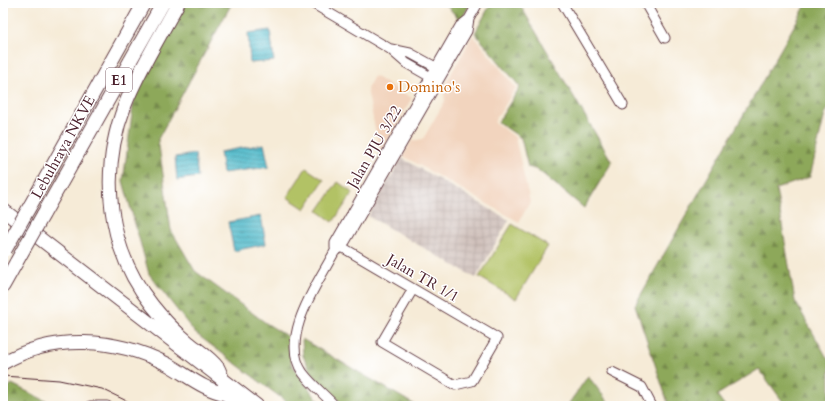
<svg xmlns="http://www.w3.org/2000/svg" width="833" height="409" font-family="Cardo,serif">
  <defs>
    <pattern id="industrial-grid" width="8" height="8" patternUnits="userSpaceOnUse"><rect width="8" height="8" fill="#cfc0ba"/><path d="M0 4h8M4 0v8" fill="none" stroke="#b3a5a0"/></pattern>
    <pattern id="forest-firs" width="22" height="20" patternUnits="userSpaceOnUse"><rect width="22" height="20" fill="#8da85a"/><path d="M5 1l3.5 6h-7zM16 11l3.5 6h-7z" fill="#75884b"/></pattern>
    <pattern id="water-rules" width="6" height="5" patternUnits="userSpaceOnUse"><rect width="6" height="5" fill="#4fbaca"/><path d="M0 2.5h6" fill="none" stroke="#4497a4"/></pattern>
  </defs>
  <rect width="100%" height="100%" fill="#fff"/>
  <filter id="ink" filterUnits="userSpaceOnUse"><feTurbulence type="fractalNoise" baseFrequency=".025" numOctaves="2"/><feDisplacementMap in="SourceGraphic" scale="8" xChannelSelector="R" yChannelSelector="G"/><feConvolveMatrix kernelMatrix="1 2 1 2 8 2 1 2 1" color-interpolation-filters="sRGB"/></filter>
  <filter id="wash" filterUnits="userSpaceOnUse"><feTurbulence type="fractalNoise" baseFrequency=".012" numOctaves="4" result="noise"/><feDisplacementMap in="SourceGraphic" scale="16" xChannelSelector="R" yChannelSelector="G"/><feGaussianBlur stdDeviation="0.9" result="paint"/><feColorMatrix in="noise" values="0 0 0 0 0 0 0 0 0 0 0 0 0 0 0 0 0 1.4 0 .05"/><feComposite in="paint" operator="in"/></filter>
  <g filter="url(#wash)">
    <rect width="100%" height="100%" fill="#f6ebd7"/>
    <path fill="#f2d4be" d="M473 35 516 88 494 122 515 137 530 202 519 222 403 156 412 141 423 139 445 101 443 88Z
      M374 76 412 98 380 153 367 89Z"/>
    <path fill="url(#industrial-grid)" d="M402 158 509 220 476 278 368 216Z"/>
    <path fill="url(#forest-firs)" stroke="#6c6442" d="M186 3H232L158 139 171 230 195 271 266 323 290 338 291 363 312 393 324 406H292L195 333 149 274 123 181 134 99Z
      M445 3H471L460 21Z
      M491 3H519L612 162 584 208 538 170 528 167 521 138 498 122 520 87 475 33Z
      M807 3H830V106L825 114 810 177 776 189 795 301 830 363V406H786L759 369 717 395 725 406H669L635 305Z
      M302 339 417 406H344L312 374 303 356Z
      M588 376 611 406H567Z
      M12 384 56 406H3V391Z"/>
    <path fill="#b2c265" stroke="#7e7048" d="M306 168 324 180 305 209 287 197Z
      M338 182 353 193 333 222 318 211Z
      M512 224 548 246 516 299 479 277Z"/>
    <path fill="url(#water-rules)" stroke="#4c6c7a" d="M270 30 274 61 250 63 248 33Z
      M264 144 269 167 223 173 220 152Z
      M195 154 198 177 177 180 175 157Z
      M261 216 266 244 234 251 228 222Z"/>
  </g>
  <g filter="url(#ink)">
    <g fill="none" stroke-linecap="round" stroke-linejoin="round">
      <defs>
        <path id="minor" d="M312 3 390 49 406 63 434 79
          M562 3 623 105
          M645 3 665 38
          M391 49 410 53 441 70
          M335 243 497 338 472 381 455 385 382 342 413 289
          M335 248V243L460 26 469 19
          M612 372 642 387 652 406
          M90 406H107
          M335 406C325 395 312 385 303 373 278 338 318 283 335 251L342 247 467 31 469 19 478 3"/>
        <path id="highway" d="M178 3C161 35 138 71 125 105 99 172 107 249 152 305 163 319 175 331 188 342 198 350 211 358 218 368 220 372 222 378 224 382
          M30 206 144 3
          M3 210 257 406
          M43 215 163 3
          M3 286 17 261
          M3 363C53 333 116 338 167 364 187 375 204 390 226 394
          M222 391 241 406"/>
      </defs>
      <use href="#minor" stroke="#643e45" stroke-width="11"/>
      <use href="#highway" stroke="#643e45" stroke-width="15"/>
      <use href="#minor" stroke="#fff" stroke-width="9"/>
      <use href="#highway" stroke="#fff" stroke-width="13"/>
      <path stroke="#4a1f2b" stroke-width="1" d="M3 376 59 380 102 389 137 406"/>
      <defs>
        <path id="highway-bridge" d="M5 250 30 206
          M17 261 43 215"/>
      </defs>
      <use href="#highway-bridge" stroke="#643e45" stroke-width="15" stroke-linecap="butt"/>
      <use href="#highway-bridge" stroke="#fff" stroke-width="13"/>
    </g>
  </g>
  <circle fill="#e8710a" stroke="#fff" stroke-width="1.5" cx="390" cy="87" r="4"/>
  <g text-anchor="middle" stroke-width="3" stroke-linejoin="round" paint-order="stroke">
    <rect fill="#fff" stroke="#80626b" stroke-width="1" x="106" y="68" width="26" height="24" rx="3"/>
    <g font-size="14" font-weight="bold" fill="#4a1f2b">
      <text x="119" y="85">E1</text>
    </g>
    <g font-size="15" fill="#c56008" stroke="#fff" text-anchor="start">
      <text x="398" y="92">Domino's</text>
    </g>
    <g font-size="15" fill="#4a1f2b" stroke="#fff">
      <text transform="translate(63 147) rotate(-61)" y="5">Lebuhraya NKVE</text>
      <text transform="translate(374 147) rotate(-60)" y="5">Jalan PJU 3/22</text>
      <text transform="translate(423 278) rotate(30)" y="5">Jalan TR 1/1</text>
    </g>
  </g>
  <rect width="833" height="409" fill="none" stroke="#fff" stroke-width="16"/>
</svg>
